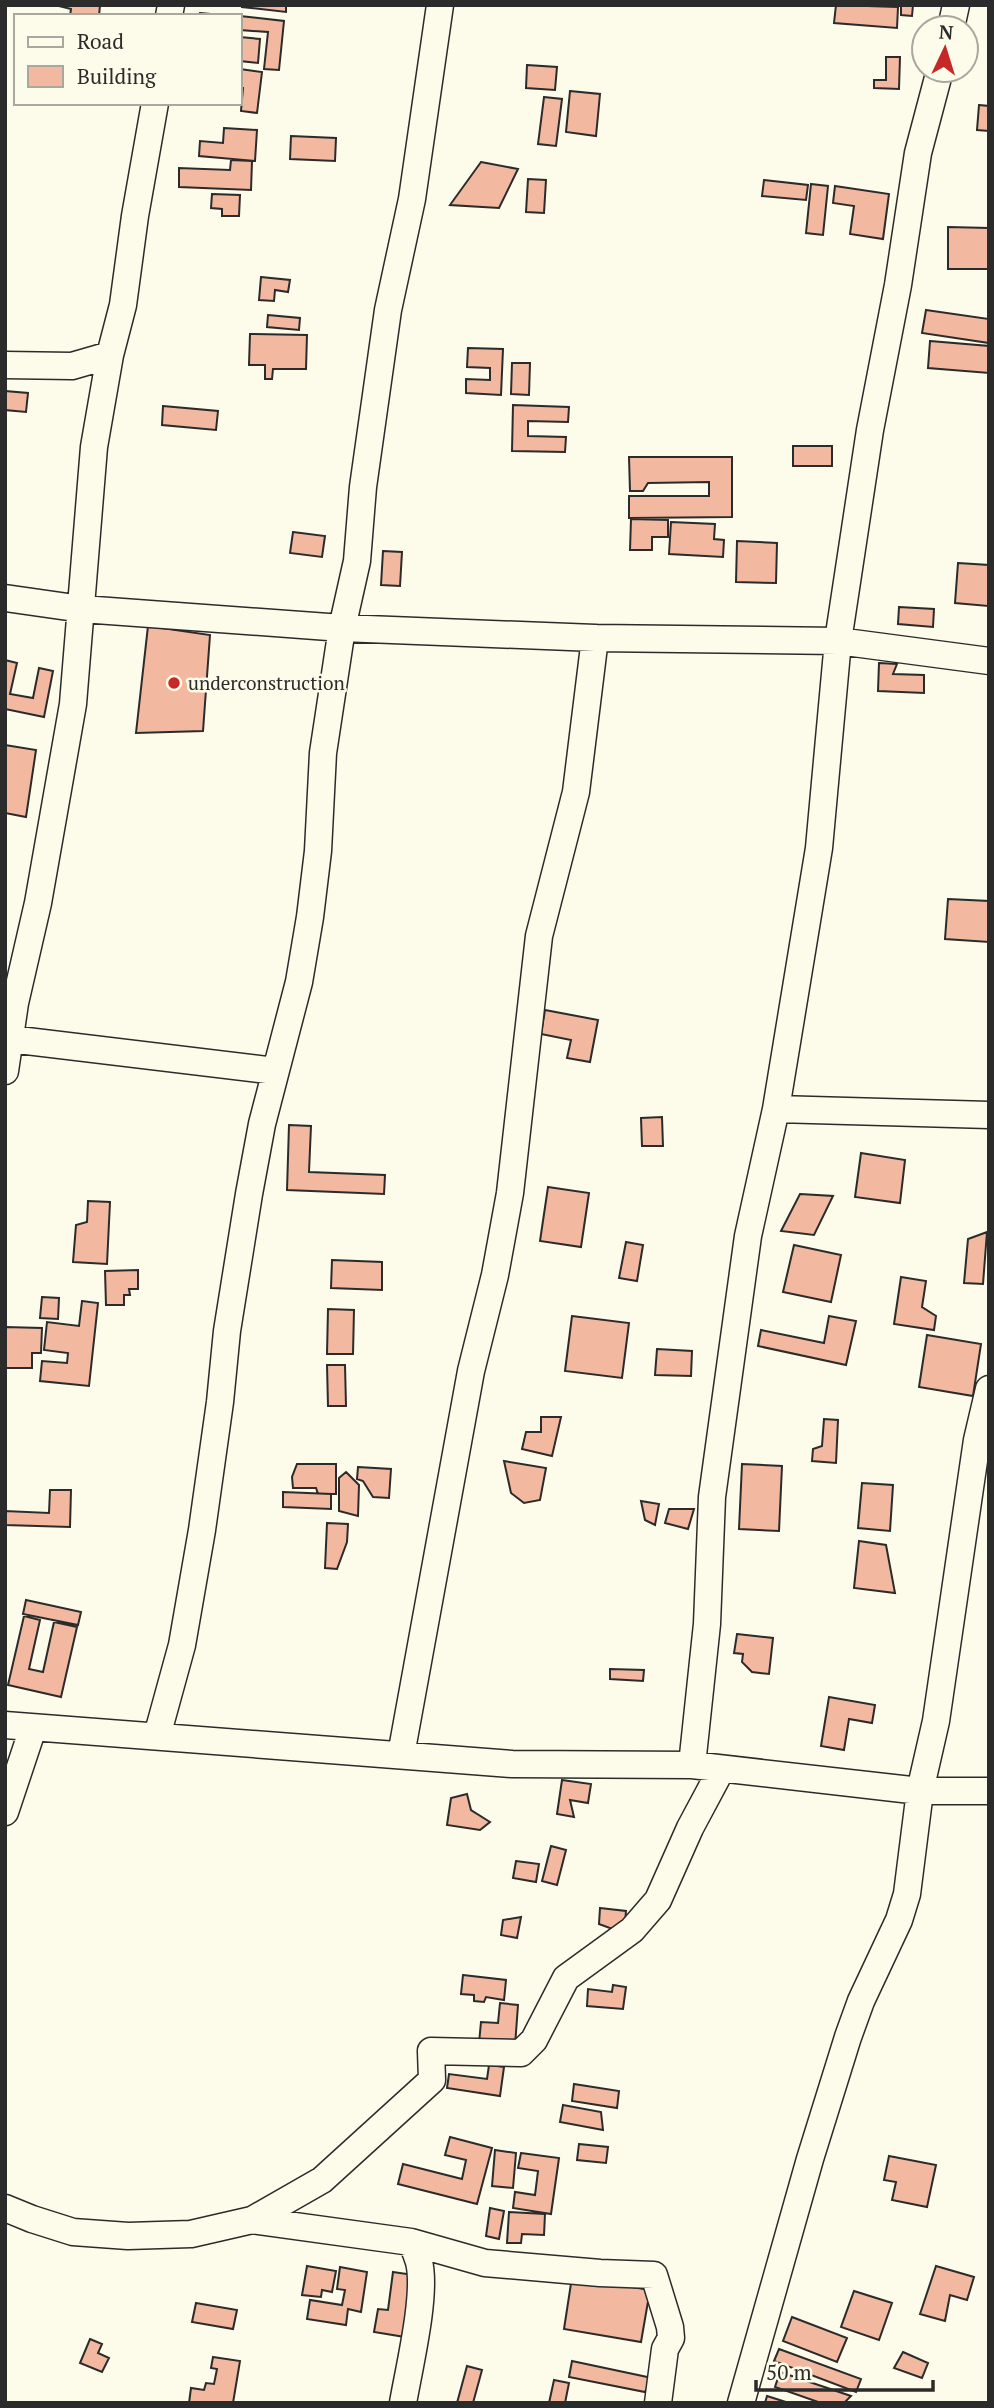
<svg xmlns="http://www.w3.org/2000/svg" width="994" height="2408" font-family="'PT Serif',serif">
  <rect width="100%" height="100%" fill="#fdfbea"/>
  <path fill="#f2b8a0" stroke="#2b2b2b" stroke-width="2" d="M55 5H100L99 16H70L71 9Z
    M242 5H286V12L242 7Z
    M836 5 898 7 897 28 834 23Z
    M901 5H913L912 16 901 15Z
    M200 13 233 16H200Z
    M240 16 284 21 279 70 264 69 268 32 240 30Z
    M240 37 260 39 258 63 240 61Z
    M886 57H900L899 89 874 88V80H886Z
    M527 65 557 67 555 90 526 88Z
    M240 69 262 72 257 113 241 111 243 88 240 87Z
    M570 91 600 94 596 136 566 132Z
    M544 97 562 99 556 146 538 144Z
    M979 105 989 106V131L977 130Z
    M224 128 257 130 255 161 199 156 200 141 223 143Z
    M291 136 336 138 335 161 290 159Z
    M231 160 252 161 251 190 179 187V168L230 170Z
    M481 162 518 169 499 208 450 205Z
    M528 179 546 180 544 213 526 212Z
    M764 180 808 185 806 200 762 196Z
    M811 184 828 186 823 235 806 233Z
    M835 186 889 194 883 239 850 234 854 206 833 203Z
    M212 194 240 195 239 216H222V209L211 208Z
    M948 227 989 228V269H948Z
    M261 277 290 280 288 292 275 290 274 301 259 300Z
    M926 310 989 319V343L922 333Z
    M268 315 300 318 299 330 267 327Z
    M250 334 307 335 306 369H273L272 379H265V365H249Z
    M930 341 989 346V373L928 368Z
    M468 348 503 349 501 395 466 393V379L490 380V368L467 367Z
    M512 363H530L529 395 511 394Z
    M5 391 28 393 26 412 5 410Z
    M513 405 569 407 568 422 528 421V436L566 437 565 452 512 451Z
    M163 406 218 411 216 430 162 425Z
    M793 446H832V466H793Z
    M629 457H732V517L629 518V496H709V482L648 483 643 491H630Z
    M631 519 668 520V537H652V550H630Z
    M671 522 715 524 714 539 724 540 723 557 669 554Z
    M293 532 325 536 322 557 290 553Z
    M737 541 777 543 776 583 736 582Z
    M383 551 402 552 400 586 381 585Z
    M958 563 989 565 988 606 955 603Z
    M899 607 934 609 933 627 898 624Z
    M148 626 210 635 203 731 136 733Z
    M5 660 17 663 10 694 33 698 39 668 53 671 44 717 5 709Z
    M879 663 897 664 893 674 924 675V693L878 691Z
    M5 745 36 750 26 817 5 813Z
    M948 899 989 901V942L945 939Z
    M545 1010 598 1020 590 1062 567 1058 571 1040 541 1034Z
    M662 1117 663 1146H642L641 1118Z
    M289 1125 311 1126 309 1172 385 1175 384 1194 287 1190Z
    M861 1153 905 1160 900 1203 855 1197Z
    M548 1187 589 1193 581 1247 540 1241Z
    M800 1194 833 1196 814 1235 781 1231Z
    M88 1201 110 1202 107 1264 73 1262 76 1225 87 1222Z
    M987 1232 983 1284 964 1283 968 1239Z
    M626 1242 643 1245 637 1281 619 1278Z
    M794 1245 841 1255 831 1302 783 1292Z
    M332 1260 382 1262V1290L331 1288Z
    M138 1270V1289H129L130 1295H124V1305H106L105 1271Z
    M901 1277 926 1281 922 1307 936 1316 934 1330 894 1324Z
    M42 1297 59 1298 58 1319 40 1318Z
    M82 1301 98 1303 89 1386 40 1381 42 1361 67 1363 68 1353 44 1350 47 1322 79 1326Z
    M328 1309 354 1310 353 1354H327Z
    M572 1316 629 1323 622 1378 565 1371Z
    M829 1316 856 1321 846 1365 758 1346 761 1330 824 1343Z
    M5 1327 42 1328 41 1353H32V1368H5Z
    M927 1335 981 1344 973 1396 919 1387Z
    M657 1349 692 1351 691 1376 655 1375Z
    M327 1365H345L346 1406H328Z
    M541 1417H561L552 1456 522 1449 526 1432H541Z
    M824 1419 838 1420 836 1463 812 1461 813 1449 822 1446Z
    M504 1461 546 1468 540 1500 524 1503 511 1493Z
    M297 1464H336V1494H318L316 1488H293L292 1477Z
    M742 1464 782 1466 779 1531 739 1529Z
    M358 1467 391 1469 389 1498 373 1497 363 1481 357 1479Z
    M346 1472 359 1485 358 1516 339 1511V1478Z
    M862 1483 893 1485 890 1531 858 1528Z
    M50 1490H71L70 1527 5 1525V1511L49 1513Z
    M283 1492 331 1494V1509L283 1507Z
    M641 1501 659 1504 655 1525 645 1520Z
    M669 1509H694L688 1529 665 1523Z
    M327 1523 348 1524 347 1542 337 1569 325 1568Z
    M859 1541 886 1545 895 1593 854 1588Z
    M26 1600 81 1612 78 1625 23 1614Z
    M24 1616 40 1620 29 1669 43 1672 54 1622 77 1627 61 1697 8 1685Z
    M737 1634 773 1638 769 1674 752 1672 742 1662 743 1654 734 1653Z
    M610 1669 644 1670 643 1681 610 1679Z
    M829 1697 875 1705 872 1723 849 1719 844 1750 821 1746Z
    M562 1780 591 1784 588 1803 570 1800 574 1817 557 1814Z
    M467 1794 471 1810 490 1822 480 1830 447 1825 451 1798Z
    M551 1846 566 1850 557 1885 542 1881Z
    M516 1861 539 1864 536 1882 513 1878Z
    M600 1908 626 1911 625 1923 615 1930 599 1924Z
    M521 1917 517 1938 501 1935 503 1920Z
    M463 1975 506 1980 504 2000 486 1997 484 2002 474 2001V1995L461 1994Z
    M613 1985 626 1987 623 2009 587 2006 588 1989 612 1992Z
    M500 2003 518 2005 515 2046 479 2043 481 2022 498 2023Z
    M489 2065 504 2067 500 2096 447 2088 449 2074 487 2079Z
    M574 2084 619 2091 617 2108 572 2101Z
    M563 2105 601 2112 603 2130 560 2122Z
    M450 2137 492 2148 477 2204 398 2184 403 2164 462 2179 466 2160 445 2155Z
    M579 2144 608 2147 606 2163 577 2160Z
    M495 2150 516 2153 513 2188 492 2186Z
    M521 2153 559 2158 551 2214 513 2208 515 2192 535 2195 538 2171 518 2168Z
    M889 2156 936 2165 927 2207 892 2200 896 2182 884 2180Z
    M490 2208 504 2211 499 2239 486 2236Z
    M509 2212 545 2214 544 2235 522 2234 521 2243H507Z
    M307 2266 336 2271 332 2292 322 2290 321 2297 302 2295Z
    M936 2266 974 2277 967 2300 950 2295 945 2321 920 2314Z
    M340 2267 367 2272 361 2312 348 2309 346 2325 307 2319 310 2300 342 2305 345 2290 337 2289Z
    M393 2272 414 2275 405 2337 374 2332 378 2309 388 2310Z
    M572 2277 650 2290 641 2342 564 2329Z
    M854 2291 892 2303 879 2340 841 2327Z
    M196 2303 237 2310 233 2329 192 2322Z
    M792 2317 847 2338 837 2362 783 2341Z
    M90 2339 102 2344 98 2353 109 2358 102 2372 80 2363Z
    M779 2349 861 2379 856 2392 774 2361Z
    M903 2352 928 2363 922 2378 894 2368Z
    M213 2357 240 2361 233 2403H189L191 2388 204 2390 206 2383 214 2384 217 2369 211 2368Z
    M572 2361 652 2378 645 2392 569 2377Z
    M467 2366 482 2370 473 2403H457Z
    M780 2372 851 2396 844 2403H821L775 2387Z
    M554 2380 569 2383 565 2403H549Z
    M767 2396 789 2403H765Z"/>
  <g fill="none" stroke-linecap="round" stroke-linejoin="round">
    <defs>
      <path id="minor" d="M169 16 171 5
        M951 28 956 5
        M5 365 72 366 110 355
        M5 598 82 609 342 628 595 638 838 641 989 661
        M10 1039 275 1071
        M5 1071 15 1003 38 903 73 704 94 447 110 355 123 305 135 216 155 103
        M776 1109 989 1115
        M5 1725 512 1764 692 1765 920 1791H989
        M157 1736 182 1645 202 1530 220 1402 227 1331 249 1194 262 1124 299 982 310 917 318 851 323 753 342 628 357 561 363 487 388 310 412 199 440 5
        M401 1755 471 1371 495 1275 510 1193 539 936 576 792 595 638
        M692 1765 707 1624 712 1497 748 1236 776 1109 819 848 838 641 870 430 898 285 918 153 940 70
        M5 1812 33 1728
        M5 2208 32 2219 73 2232 128 2236 191 2234 252 2220 322 2180 432 2080 431 2051 521 2053 534 2040 566 1978 632 1930 658 1900 690 1828 721 1770
        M252 2220 411 2242 485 2263 600 2273 654 2275 670 2327 671 2338 665 2349 658 2403
        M403 2403C409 2368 427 2294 419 2262 417 2255 414 2248 411 2242
        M741 2403 810 2159 848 2037 861 2001 899 1920 907 1894 920 1791 936 1721 977 1440 989 1389"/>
    </defs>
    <use href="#minor" stroke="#2b2b2b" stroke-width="29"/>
    <use href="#minor" stroke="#fdfbea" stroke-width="26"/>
  </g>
  <circle fill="#c62828" stroke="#fdfbea" stroke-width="2.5" cx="174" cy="683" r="7"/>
  <g text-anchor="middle" stroke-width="5" stroke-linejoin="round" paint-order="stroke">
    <g font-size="19" fill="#2b2b2b" stroke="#fdfbea" text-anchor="start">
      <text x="188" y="690">underconstruction</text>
    </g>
  </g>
  <rect width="994" height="2408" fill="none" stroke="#2b2b2b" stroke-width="14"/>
  <rect x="14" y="14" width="228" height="91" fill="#fdfbea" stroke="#a9a89e" stroke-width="2"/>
  <rect x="28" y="37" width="35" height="10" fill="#fdfbea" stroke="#a9a89e" stroke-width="2"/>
  <text x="77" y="49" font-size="21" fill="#2b2b2b">Road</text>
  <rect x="28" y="66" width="35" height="21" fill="#f2b8a0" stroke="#a9a89e" stroke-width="2"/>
  <text x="77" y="84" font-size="21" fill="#2b2b2b">Building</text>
  <g transform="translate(945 49) rotate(4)"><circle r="33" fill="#fdfbea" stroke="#a9a89e" stroke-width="2"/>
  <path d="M0-5L12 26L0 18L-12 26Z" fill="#c62828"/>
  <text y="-10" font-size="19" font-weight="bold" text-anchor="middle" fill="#2b2b2b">N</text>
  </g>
  <path d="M756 2380v10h177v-10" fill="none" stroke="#2b2b2b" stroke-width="3.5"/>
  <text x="766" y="2380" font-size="21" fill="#2b2b2b" stroke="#fdfbea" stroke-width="5" paint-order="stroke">50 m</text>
</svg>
